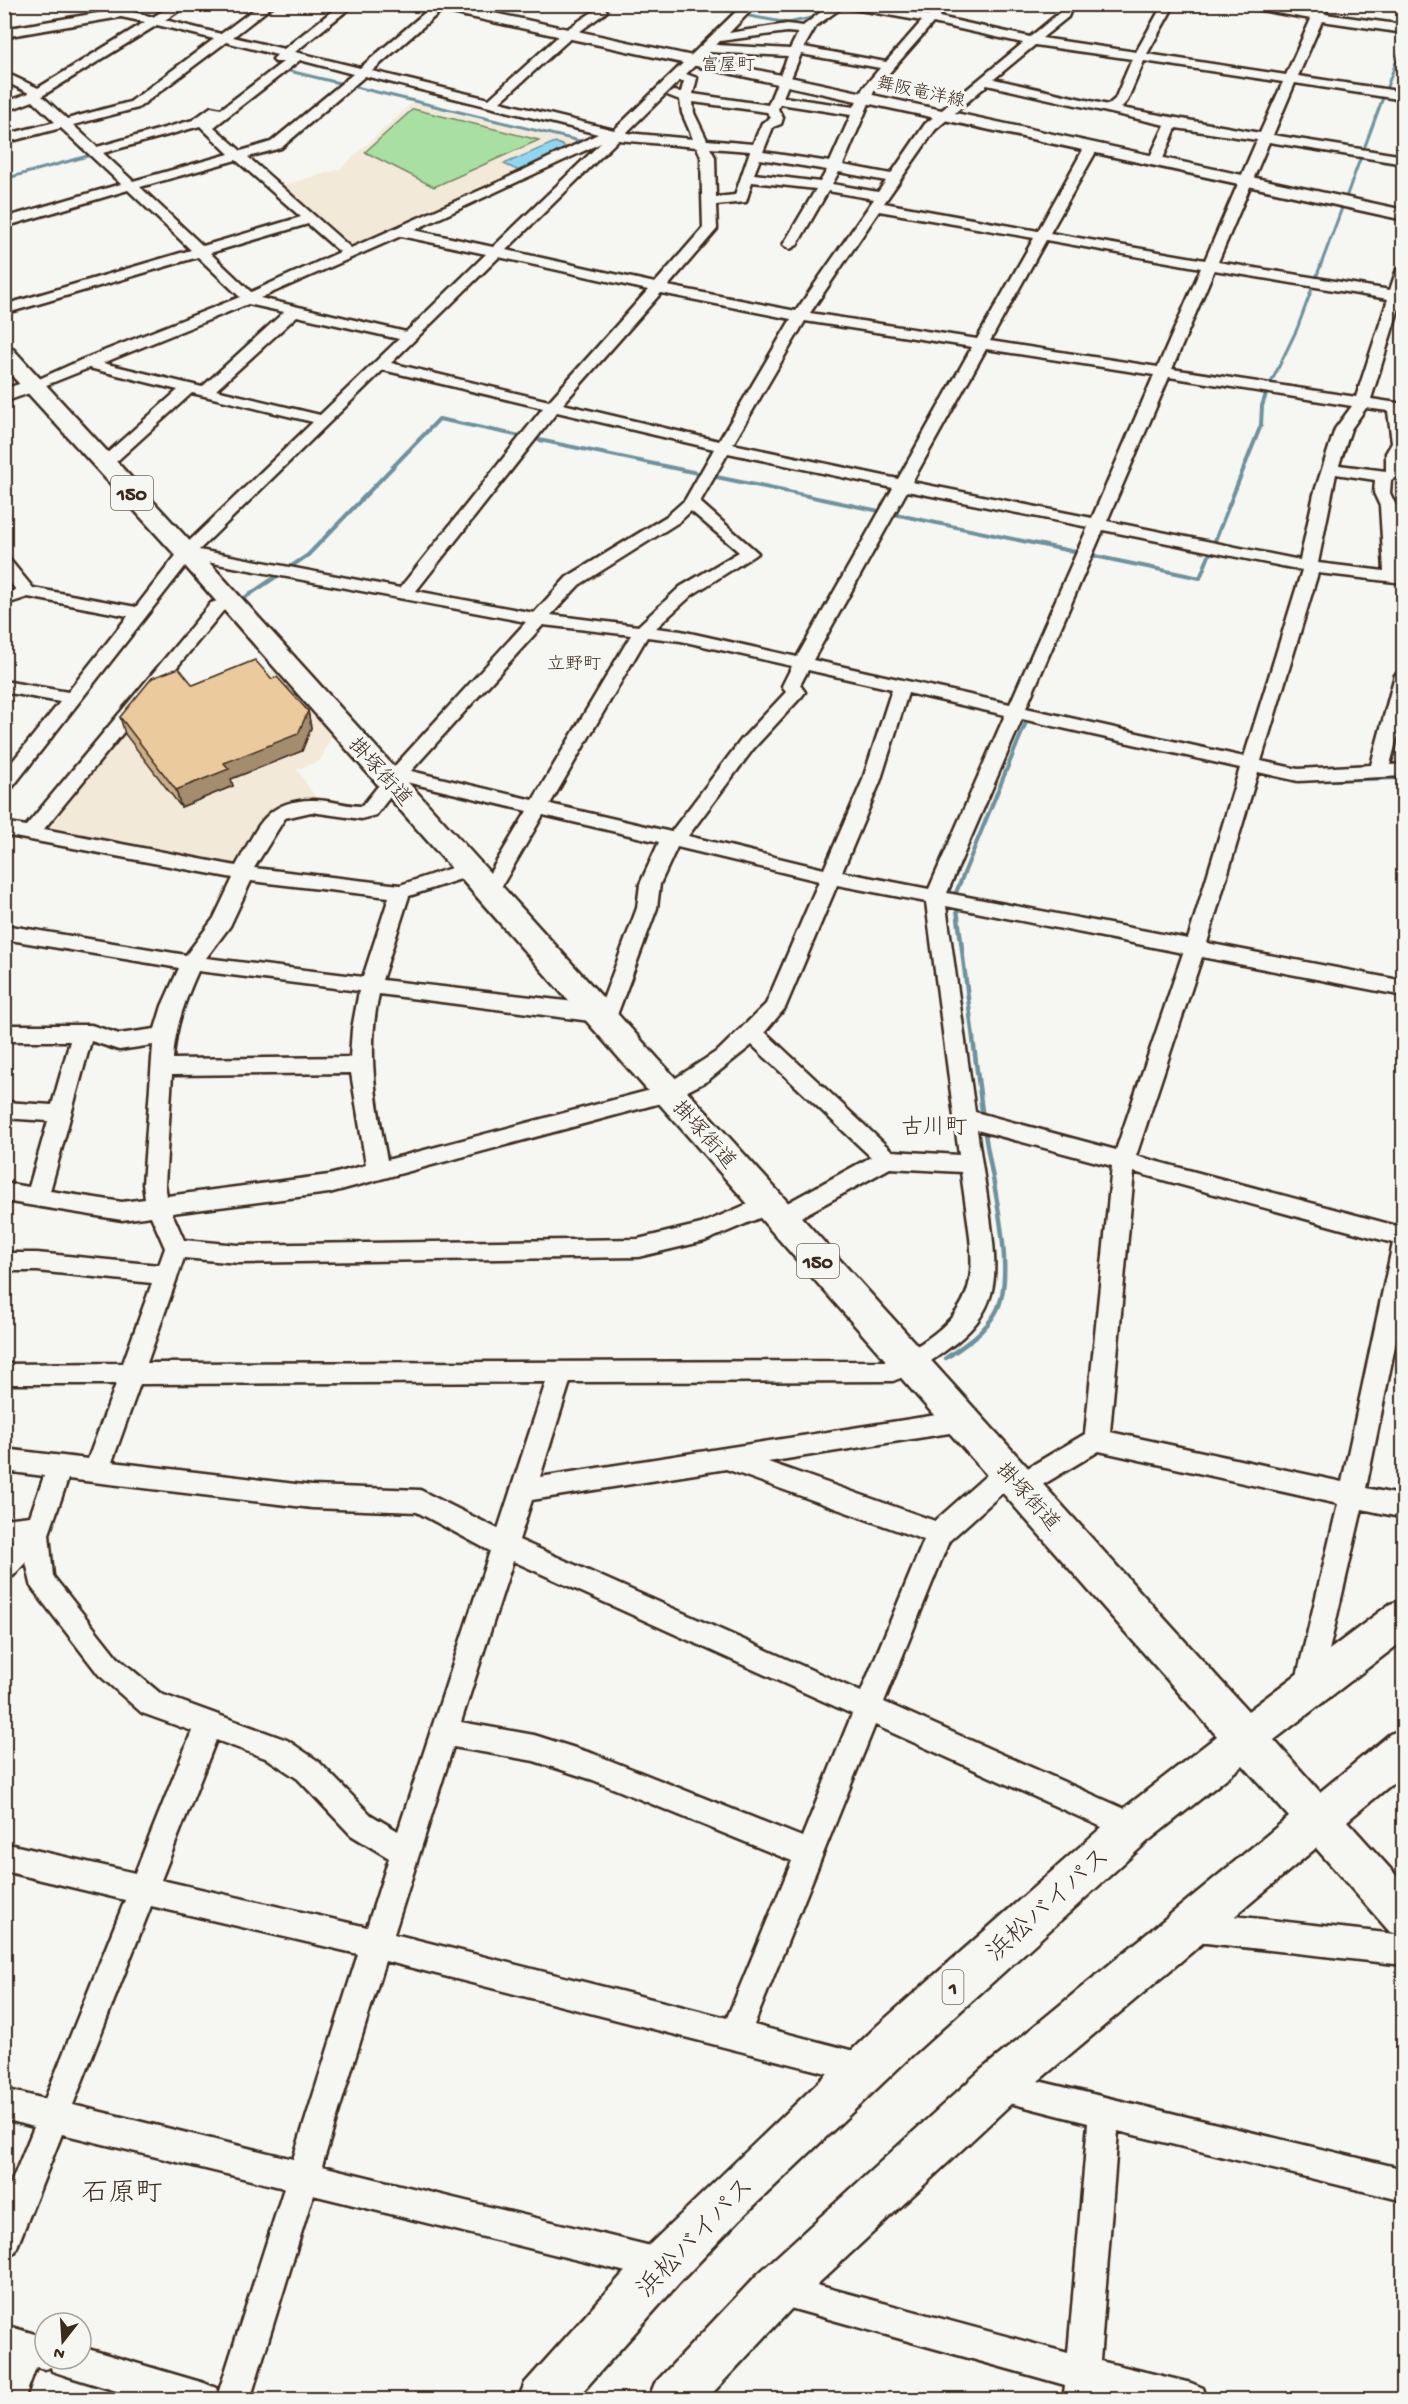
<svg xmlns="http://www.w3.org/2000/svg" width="1408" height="2404" font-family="'Gochi Hand','Klee One',sans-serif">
  <rect width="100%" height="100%" fill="#f6f6f2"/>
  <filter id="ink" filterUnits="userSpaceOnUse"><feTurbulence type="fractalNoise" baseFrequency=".0167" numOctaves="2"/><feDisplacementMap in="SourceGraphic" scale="12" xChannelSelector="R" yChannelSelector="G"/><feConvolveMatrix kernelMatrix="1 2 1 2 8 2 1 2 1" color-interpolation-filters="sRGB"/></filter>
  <g filter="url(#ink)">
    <path fill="#f3e9d8" d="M412 103 583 144 509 180 350 248 277 187 340 169Z
      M275 669 332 735 320 761 297 769 317 800 298 803 239 866 43 829 119 729Z"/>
    <path fill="#a8dfa2" stroke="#728460" stroke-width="1.5" d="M413 109 539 140 434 187 365 152Z"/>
    <path fill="#8fd7f1" stroke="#6d929d" stroke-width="1.5" d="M555 142 570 149 519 171 504 164Z"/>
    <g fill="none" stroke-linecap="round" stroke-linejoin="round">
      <path stroke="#6d929d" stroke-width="3" d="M275 68 357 4
        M281 69 588 143
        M609 134 733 13 788 23 816 17
        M4 179 95 154
        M1268 389 1297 329 1404 41"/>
      <path stroke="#6d929d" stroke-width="4" d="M240 601 308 555 439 419 1200 578 1261 425 1262 406 1268 388
        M1325 780 1404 778
        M955 895 1027 720H1032"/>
      <path stroke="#6d929d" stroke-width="4.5" d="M955 893 983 1119
        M946 1358C965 1345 984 1333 996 1312 1018 1273 990 1174 984 1127"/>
      <defs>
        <path id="minor" d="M174 4H189L165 20 221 34 261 4H275L233 37 284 49 341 4H355L295 52 360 68 435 4H449L372 71 489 99 564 31 594 11 588 4H601L607 11 605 13 572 37 500 102 614 130 744 4H757L729 33 787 24 803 26 831 4H870L928 15 937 4H950L939 17 1030 37 1059 13 1061 4H1073L1068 17 1042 38 1136 52 1163 4H1175L1147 54 1286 75 1311 19 1227 4H1261L1314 12 1317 4H1329L1325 14 1404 25V33L1322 21 1298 76 1404 92V100L1295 83 1273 135 1404 156V164L1269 142 1218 262 1390 290 1397 269 1404 265V301H1401L1371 399 1404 404 1402 474 1391 480 1390 493 1396 506 1404 583 1318 573 1261 761 1298 769 1371 765 1395 675 1404 670V711L1390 765 1404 764V776L1298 781 1258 772 1207 943 1404 981V996L1202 957 1136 1156 1404 1228V1302L1366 1488 1404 1496V1518L1362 1509 1320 1689 1317 1698 1307 1702 1297 1698 1294 1689 1338 1504 1099 1451 1029 1493 1020 1496 1011 1493 1009 1487 949 1541 884 1702 1143 1817 1147 1827 1143 1837 1133 1841 875 1725 754 2025 877 2057 881 2068 877 2079 866 2083 385 1961 322 2166 663 2249 674 2254 679 2265 674 2276 663 2281 313 2195 250 2400H146L64 2375 52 2371 51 2367 45 2369 36 2367 24 2400H4L7 2358 4 2325 45 2337V2359H81V2347L204 2383 216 2388 218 2394 284 2188 62 2134 15 2252 4 2257V2200L34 2127 4 2119V2089L45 2099 125 1900 4 1871V1843L135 1873 192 1731 142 1713 99 1675 32 1588 26 1562 13 1576 4 1579V1550L13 1540 4 1541V1519L30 1516 44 1476 4 1471V1449L88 1459 116 1384H4V1364L123 1363 152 1283 37 1271H4V1253H37L159 1265 165 1248 151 1216 122 1220 4 1201V1183L29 1187 48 1121 4 1118V1102L52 1105 70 1041H4V1025H91L119 1034 155 1029 162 1006 179 968 4 939V925L186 955 214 918 233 878 4 835V822L26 826 211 603 230 597 239 602 223 611 44 829 236 866C257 830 263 801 311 800 328 799 346 806 362 806L391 770 526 622 191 559 11 789 4 791V772L60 702 4 692V681L68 692 128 616 28 597 4 605V594L16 590 4 575V559L10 560 33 588 136 607 181 549 313 422 192 393 117 461 102 466 96 464 94 461 105 455 178 390 89 368 34 390 26 385 81 360 240 297 198 257 4 314V305L191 250 128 190 4 227V218L121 184 61 128 4 143V135L55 122 33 101 4 112V103L29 93 4 81V72L38 88 145 22 121 17 4 37V29L121 9 153 17ZM844 6 848 8 922 21 886 62 804 47 816 26ZM933 23 1023 43 925 124 891 174 843 165 875 89ZM157 25 214 39 130 102 67 119 42 96ZM787 32 798 33 790 49 716 45 720 41ZM226 42 277 55 273 59 275 62H283L221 109 211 107 193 120 97 147 73 125 138 108ZM1035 45 1132 59 1115 99 1108 105 994 79ZM709 52 788 56 768 105 693 94 697 78 686 74ZM801 54 880 68 863 88 854 107 783 97ZM300 60 353 74 271 142 241 151 214 127ZM1144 61 1283 82 1260 133 1121 108 1127 101ZM365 76 598 134 501 181 351 248 248 157 281 148ZM679 81H684L681 92 673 91 667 95 680 100 682 113 693 139 626 133ZM987 85 1165 125 1148 161 1155 165 1162 161 1176 128 1257 140 1205 260 1050 233 1098 148 1091 144 1084 148 1038 231 884 203 935 130ZM693 102 767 112 771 118 762 123 753 144 707 140 694 113ZM780 104 851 115 830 162 763 152 773 127 781 124 783 118 778 109ZM200 126 229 154 133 181 103 153ZM618 140 697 147 701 157 703 228 655 283 506 250ZM601 143 493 247 414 230ZM710 148 750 151 735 195 716 197 715 157ZM760 159 827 170 820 182 754 174ZM236 160 301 217 203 246 140 187ZM839 172 886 181 878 192 832 184ZM752 182 816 189 783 245 790 249 797 245 828 191 874 199 796 311 668 286 717 229 716 205 746 202ZM879 211 1034 238 977 339 810 313ZM308 224 340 252 251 292 210 253ZM401 236 486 254 406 332 260 298ZM1046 240 1201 268 1158 367 990 341ZM499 257 648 290 549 401 391 363ZM1214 270 1388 299 1356 397 1172 369ZM661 293 791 319 719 441 563 404ZM248 304 284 312 202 387 103 363ZM297 316 399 339 320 415 216 390ZM805 321 972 347 898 479 733 444ZM986 349 1154 375 1092 518 912 482ZM383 370 543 408 400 588 199 550ZM1169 377 1352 406 1335 429 1314 494 1300 560 1107 521ZM1366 408 1388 411 1392 443 1386 453V471L1339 465 1351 429ZM557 412 714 449 685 500 667 516 567 577 534 613 416 591ZM728 453 893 488 797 657 681 631 656 628 692 595 758 553 700 502ZM1336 474 1375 480 1374 493 1380 506 1384 571 1318 563ZM907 491 1088 527 1010 704 813 660ZM691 511 739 552 680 587 638 626 551 615 579 585 679 522ZM1103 530 1302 570 1244 757 1026 708ZM543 625 631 635 533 800 411 771ZM647 637 681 641 792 666 782 686 786 692 741 740 671 832 550 804ZM808 670 892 689 862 782 824 869 688 836 754 748 802 696 805 692 800 685ZM908 693 1005 715 929 889 842 872 880 782ZM1022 719 1240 768 1188 939 947 893ZM402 781 527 811 479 891 482 896H496L543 815 659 842 640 884 637 908 601 1005 382 980 409 896 476 874 479 869 476 864 469 862 400 885 254 868 285 818 311 812 361 819 376 815ZM677 847 819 881 766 1004 719 1050 662 1087 387 1160C376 1103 366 1052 379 994L598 1022 617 1015 657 908 660 884ZM251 881 389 897 363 977 206 958 230 926ZM837 885 926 902 959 1155 892 1151 765 1032 785 1008ZM946 906 1183 953 1116 1150 975 1112ZM198 971 359 991 352 1029 350 1057 173 1059C175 1027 185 1000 198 971ZM91 1041 119 1050 153 1045 143 1184 145 1199 122 1202 50 1191ZM752 1045 871 1157 778 1208 780 1204 777 1198 769 1195 701 1224 638 1239 238 1245 184 1240 172 1213 329 1193 668 1101 707 1081ZM351 1073 366 1165 329 1175 167 1196 165 1184 172 1075ZM977 1130 1112 1166 1085 1434 1019 1473 1016 1465 1007 1462 998 1465 935 1521 768 1462 962 1431 971 1428 974 1421 971 1414 962 1411 540 1477 570 1382 893 1381C912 1374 929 1363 945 1351 1001 1311 998 1279 990 1217 986 1188 981 1159 977 1130ZM890 1168 961 1172C974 1272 993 1307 891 1361L147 1363 184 1258 238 1263 638 1257 705 1241 771 1213 769 1218 772 1224 780 1227 788 1224ZM1134 1172 1393 1243 1342 1482 1110 1432ZM546 1382 498 1529 420 1490 312 1486 112 1462 140 1384ZM726 1469 924 1540 861 1692 519 1540 532 1500ZM68 1479 312 1508 417 1512 490 1551 398 1831 371 1815 318 1761 287 1740 161 1694 117 1657 53 1576 49 1534ZM513 1561 852 1714 802 1837 594 1754 534 1735 461 1722ZM216 1740 268 1759 298 1779 351 1835 389 1858 367 1927 161 1880ZM453 1747 534 1761 593 1780 792 1861 727 2018 394 1934ZM151 1906 358 1954 293 2159 73 2105Z
          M472 4H485L473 16H465L463 13Z
          M1188 1911 1404 1935V1965L1188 1941 1178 1936 1173 1926 1178 1916Z
          M997 2071 1404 2169V2201L1118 2131 1100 2361 1191 2383 1203 2388 1207 2400H1122L1097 2393V2400H1063L1065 2385 765 2301 760 2290 765 2279 776 2274 1068 2353 1088 2123 986 2097 982 2086 986 2075Z"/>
        <path id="major" d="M422 4H452L1404 210V220L429 8Z
          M34 379 44 385 41 389 4 402V389Z"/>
        <path id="highway" d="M4 347 12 348 196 548 1248 1711 1390 1604 1404 1600V1640L1274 1740 1320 1792 1390 1734 1404 1729V1774L1347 1821 1404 1884V1937L1389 1931 1316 1848 1013 2102 793 2307 706 2400H648L655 2383 759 2273 981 2070 1289 1817 1243 1765 1148 1841 910 2057 739 2220 680 2282 575 2400H518L525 2383 646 2248 878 2025 1118 1813 1217 1736 178 558 4 367Z"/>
      </defs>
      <use href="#minor" stroke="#3b2a1e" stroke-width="5"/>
      <use href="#major" stroke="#3b2a1e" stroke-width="5"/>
      <use href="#highway" stroke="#3b2a1e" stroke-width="5"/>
      <use href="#minor" fill="#f6f6f2" fill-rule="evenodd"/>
      <use href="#major" fill="#f6f6f2" fill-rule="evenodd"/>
      <use href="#highway" fill="#f6f6f2" fill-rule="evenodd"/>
    </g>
    <path fill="#caae87" stroke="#3b2a1e" stroke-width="1.5" d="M193 685 308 711 311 728 302 751 231 779 233 786 181 807 125 734 120 717Z"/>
    <path fill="#a48d6e" stroke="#3b2a1e" stroke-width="1.5" d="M308 711 311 728 302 751 231 779 233 786 181 807 176 790 224 763Z"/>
    <path fill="#ebca9d" stroke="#3b2a1e" stroke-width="1.5" d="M255 660 272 679 277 677 308 711 298 734 224 763 229 769 176 790 120 717 152 678 179 668 193 685Z"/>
  </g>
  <g text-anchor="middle" stroke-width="6" stroke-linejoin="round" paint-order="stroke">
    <g font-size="18" fill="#3b2a1e" stroke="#f6f6f2">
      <text x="728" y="70">富屋町</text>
      <text x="574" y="669">立野町</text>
    </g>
    <g font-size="18" fill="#3b2a1e" stroke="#f6f6f2">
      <text transform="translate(921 91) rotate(12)" y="6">舞阪竜洋線</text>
    </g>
    <g fill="#f6f6f2" stroke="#73675e" stroke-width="1.5">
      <rect x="111" y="476" width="42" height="34" rx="4.5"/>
      <rect x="797" y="1244" width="42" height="34" rx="4.5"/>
      <rect x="942.5" y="1970" width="21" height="34" rx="4.5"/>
    </g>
    <g font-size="20" font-weight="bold" fill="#3b2a1e">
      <text x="132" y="500">150</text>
      <text x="818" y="1268">150</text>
      <text x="953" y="1994">1</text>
    </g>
    <g font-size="21" fill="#3b2a1e" stroke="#f6f6f2">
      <text transform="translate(381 771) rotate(48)" y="7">掛塚街道</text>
      <text transform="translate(705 1134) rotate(48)" y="7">掛塚街道</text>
      <text transform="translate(1029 1496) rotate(48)" y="7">掛塚街道</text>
    </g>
    <g font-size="22" fill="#3b2a1e" stroke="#f6f6f2">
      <text x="934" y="1133">古川町</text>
    </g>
    <g font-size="26" fill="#3b2a1e" stroke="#f6f6f2">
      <text transform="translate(1047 1903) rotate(-42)" y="9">浜松バイパス</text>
      <text transform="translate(694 2236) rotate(-46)" y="9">浜松バイパス</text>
    </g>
    <g font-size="27" fill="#3b2a1e" stroke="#f6f6f2">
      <text x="122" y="2200">石原町</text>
    </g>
  </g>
  <rect width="1408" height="2404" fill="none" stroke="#f6f6f2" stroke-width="24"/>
  <rect x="12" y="12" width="1384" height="2380" fill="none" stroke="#3b2a1e" stroke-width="2" filter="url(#ink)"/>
  <g transform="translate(63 2341) rotate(197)"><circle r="28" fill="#f6f6f2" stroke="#aba49d" stroke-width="1.5"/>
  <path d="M0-4.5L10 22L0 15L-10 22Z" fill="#3b2a1e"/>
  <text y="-9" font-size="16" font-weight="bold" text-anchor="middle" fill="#3b2a1e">N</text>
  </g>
</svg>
